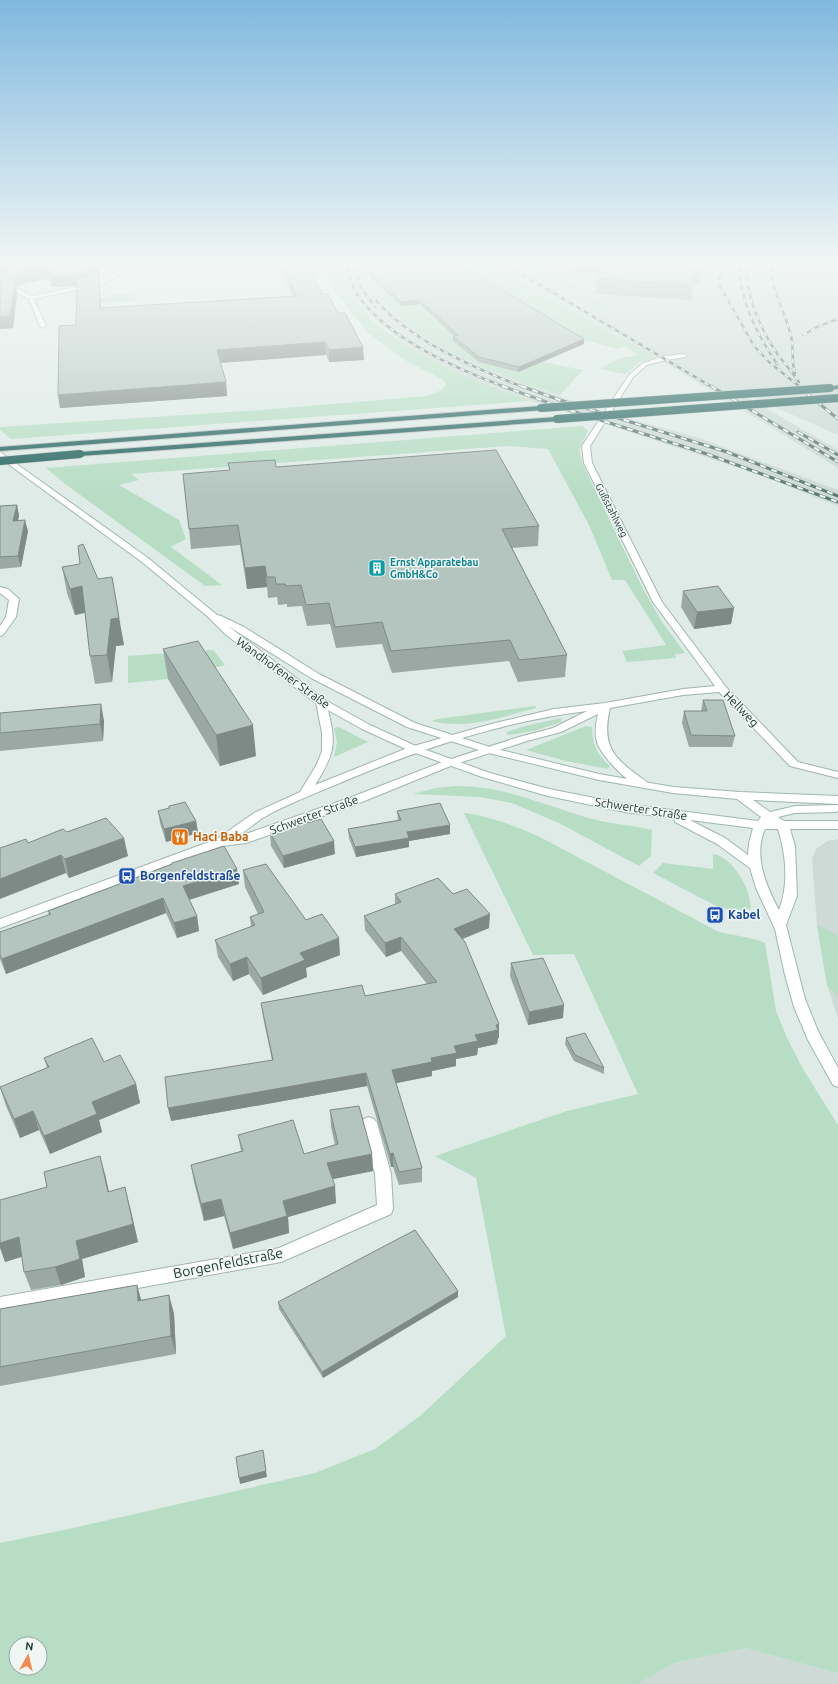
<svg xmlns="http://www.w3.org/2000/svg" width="838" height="1684" font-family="Ubuntu,sans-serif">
  <rect width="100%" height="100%" fill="#dfebe7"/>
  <path fill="#cddad6" d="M341 263H364L366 273 373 288 394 312 430 340 475 364 498 374 599 410 592 420 530 401 475 380 426 358 404 344 368 315 356 301 349 289 342 274Z
    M491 263H518L612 317 609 308 540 263H838V435L730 387 838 450V468L662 361 675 359 670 355 656 357 604 329Z
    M612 414 696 437 838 490V506L760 475 605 424Z
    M838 839V1019L827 985 817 925 812 859 816 849 828 841Z
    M745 1648 838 1673V1684H638L674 1663Z"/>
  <path fill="#b7ddc5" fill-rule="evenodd" d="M328 263H341C347 336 472 379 530 401L11 439 0 430V427L260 410 427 396 442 390 446 384 442 379 408 362 368 333 324 277Z
    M364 263H491L604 329 656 357 640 362 625 374 599 369 620 358 638 355 624 346 618 349 588 341 544 362 583 370 560 395C499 377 379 332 364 263Z
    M518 263H540L609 308 613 317Z
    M135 293 136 301 101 303V298L112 297V294Z
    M582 426 588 431 579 450 584 467 642 587 662 622 685 653 675 654 676 658 627 662 622 651 666 645 625 580H612L589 525 548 449 508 446 131 474 139 480 119 485 179 520 186 539 171 547 222 585 205 586 64 483 46 468Z
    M213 650 225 665 168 679 128 683V656Z
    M535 706 536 708C502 717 466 730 432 721L438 719Z
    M561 718 562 720 561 722 537 730 510 735 507 734V732L525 726Z
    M586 726 592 727C592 744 597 755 610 766L608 769 566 761 526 750Z
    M339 727 368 742 334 757 337 742 334 728Z
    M455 786C502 785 544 805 589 818 609 824 631 825 652 830L651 856 639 866 561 824 512 803 480 797 413 794 436 788Z
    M464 813C490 816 514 826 538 836L717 931C732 936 750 936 765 943L776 1011 787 1038 803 1069 838 1125V1673L745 1648 674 1663 638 1684H0V1543L73 1528 315 1473 375 1449 420 1416 506 1336 476 1178 435 1156 567 1111 638 1094 574 954 533 955ZM16 1644H40V1668H16Z
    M713 854C727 855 741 875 746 887 749 894 750 902 751 909L731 910 718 907 653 873 663 863 713 869Z
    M817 925 838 935V997L827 985Z"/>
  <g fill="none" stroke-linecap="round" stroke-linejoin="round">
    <defs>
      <path id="street" d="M135 263H142L103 284 34 299 46 326 43 328 40 326 29 299 0 284V280L32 296 99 282Z
        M684 354 686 355V357L666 360 647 365 633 377 590 446 592 463 662 602 726 687 798 762 838 772V778L790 766 719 692 683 695 610 708C600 750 617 760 648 783L650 785 648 787C633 791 601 756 597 742 594 733 596 723 598 714L561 732 527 741 453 765 357 804 246 843 222 846 0 928V919L217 839 254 813 300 792 317 764 322 751V733L316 702 317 700H325L326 702C336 741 337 751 315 785L410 747 491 724 554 709 605 703 683 689 715 686 653 602 584 463 582 446 629 375 643 363 665 356ZM587 711 553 728 519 737 445 761 349 798 237 837C245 831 253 825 261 819 286 804 319 792 347 780 423 748 504 721 587 711Z
        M0 587 8 589 19 599 16 617 3 635 0 636V626L6 617 9 600 0 593Z
        M369 1117 374 1119 377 1123 391 1174 393 1209 391 1214 281 1262 0 1313V1297L279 1248 377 1205 375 1174 361 1123 364 1119Z"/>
      <path id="secondary" d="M0 452 148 558 217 615 221 616 244 627 319 674 415 723 493 748 599 774 673 787 740 792 838 796V804L753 800 770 812 795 806 838 805V811L836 812 795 813 778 817 784 821H838V829H790L795 846 797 896 786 925 805 999 818 1031 838 1068V1087L833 1085 808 1040 794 1007 785 975 775 929 756 888 750 868 717 844 675 822 674 818 625 812 548 796 482 777 410 751 362 729 317 704 225 634 207 616 142 562 0 458ZM228 626 311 678 407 727 485 752 599 780 673 793 737 799 761 817 758 821 625 804 549 789 490 773 418 747 370 725 325 700ZM690 820 753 828 749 843 748 855 725 838ZM765 829H778C786 855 789 884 779 910 766 886 753 855 765 829Z"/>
      <path id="highway" d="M838 385V389L830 390 827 388Z
        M541 406 545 408 544 410 0 451V447Z
        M557 417 561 419 560 421 80 456 76 454 80 452Z"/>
    </defs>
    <use href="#street" stroke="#a2b3af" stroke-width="2"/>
    <use href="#secondary" stroke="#9eb7b0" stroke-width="2"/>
    <use href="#highway" stroke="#c1c8c7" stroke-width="2"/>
    <use href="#street" fill="#fff" fill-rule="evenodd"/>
    <use href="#secondary" fill="#fff" fill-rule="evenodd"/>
    <use href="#highway" fill="#2b6862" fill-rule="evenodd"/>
    <defs>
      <path id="rail-far1" d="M346 263C348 275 352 287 359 297 390 340 457 369 505 387
        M353 263 360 286 375 307
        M503 263 712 387
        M739 263C740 301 756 333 777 364
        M746 263C746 297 759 327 778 355 785 364 793 373 799 382
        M771 263C770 290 785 310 791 336 794 348 791 361 795 373
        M719 271 720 286 754 346 769 362 800 387
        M373 297C407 339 474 368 523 387
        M803 335 817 327 838 319"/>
      <path id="rail" d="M502 386 569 410 707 454 838 502
        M521 386 560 400 727 452 838 496
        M711 386 838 462
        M798 386 838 419
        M798 432 838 455"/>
    </defs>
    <use href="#rail-far1" stroke="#5a7772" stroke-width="2.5"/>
    <use href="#rail" stroke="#5a7772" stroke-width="3"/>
    <use href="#rail-far1" stroke="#eff7f4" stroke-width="1.5" stroke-dasharray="4.5" stroke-linecap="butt"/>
    <use href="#rail" stroke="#eff7f4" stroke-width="2" stroke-dasharray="6" stroke-linecap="butt"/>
    <defs>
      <path id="highway-bridge" d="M541 408 830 388
        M557 419 838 398
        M0 461 80 454"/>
    </defs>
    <use href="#highway-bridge" stroke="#c1c8c7" stroke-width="9" stroke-linecap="butt"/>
    <use href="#highway-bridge" stroke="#2b6862" stroke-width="8"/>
  </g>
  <path fill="#9ba9a5" d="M0 263H112V265L100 266V286L101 308 293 296 281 269 154 268V263H306L322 294 338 313 364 360 329 362 326 355 220 363 226 382 227 396 60 408 58 395 76 325 77 285 52 287 50 278 18 285V287L15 286 17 294 13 328 0 329Z
    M367 263H455L584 344 518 372 479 362 453 341V336H454L420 304 401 306 372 279Z
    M571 263H702L700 285H693L691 300 596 294 597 279 599 274 571 272Z
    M228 463 276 467 539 526 538 546 512 548 567 655 565 677 518 682 509 661 392 673 382 644 336 648 330 624 307 626 302 606 287 607V604L278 605 277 597 268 598 267 587 247 589 240 545 191 549 189 529 229 470Z
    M17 505 19 516 18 521 28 531 21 567 0 569V506Z
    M62 567 124 645 116 646 112 682 95 684 90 656 85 613 75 615 67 593Z
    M683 591 734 608 731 624 694 629 681 607Z
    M163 649 256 756 220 766 168 679Z
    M703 700 735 736 732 747H689L682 723 684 711H701Z
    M0 713 104 721 103 741 0 751Z
    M158 811 196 821 198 833 166 842 160 823Z
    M397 811 450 834 409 841V847L356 857 349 838 348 829 398 820Z
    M67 832 128 856 69 878 66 873 28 843Z
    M270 833 335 854 284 868 271 846Z
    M172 863 237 869 239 884 189 900 197 916 199 931 177 938 166 913 6 974 0 959V932L49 915 48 911 172 864Z
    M243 870 306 920 340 955 306 968 307 977 263 995 249 974 233 981 218 957 215 940 251 927 250 917 258 914 245 887Z
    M395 894H453L489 928 463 939 499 1024V1038H498L497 1044 478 1048 477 1055 456 1059V1066L432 1071V1076L396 1083 422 1168V1182L399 1185 393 1167H391L367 1086 171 1121 272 1060 263 1017 261 1003 365 996 427 984 401 951 386 957 365 930 364 916 395 904Z
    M511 963 563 1018 528 1025 510 976Z
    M566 1038 604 1068V1074L574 1061 565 1044Z
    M44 1058 104 1062 136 1084 140 1103 99 1120 102 1132 50 1154 39 1130 20 1138 6 1106 0 1087 47 1068Z
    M330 1110 372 1154 373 1171 333 1179 336 1203 288 1217 289 1233 233 1249 224 1216 204 1221 194 1182 191 1165 241 1151 238 1135 304 1154 335 1145 331 1127Z
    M105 1174 109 1192 130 1206 138 1242 82 1259 85 1277 61 1285 31 1290 24 1272 22 1257 5 1262Z
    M137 1285 141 1300 169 1295 174 1314 176 1354 0 1386V1309Z
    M458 1297 323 1378 279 1309 278 1302Z"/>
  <path fill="#7e8a86" d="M98 263H112V265L100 266V286L102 320 100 308 99 280 74 286 52 287 50 276Z
    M48 266 50 278 18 285V287L15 276 16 273Z
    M15 283 17 294 13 328 0 329V317Z
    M420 300V304L401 306V302Z
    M584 339V344L518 372 519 367Z
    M325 342 326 355 218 363 217 350Z
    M363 347 364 360 329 362V350Z
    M226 382 227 396 60 408 58 395Z
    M17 505 19 516 15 532 13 521Z
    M25 520 28 531 21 567 18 556Z
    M265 566 267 587 247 589 245 568Z
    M112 577 124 645 116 646 112 682 107 655Z
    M82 586 87 612 75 615 70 589Z
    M734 608 731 624 694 629 697 612Z
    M101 704 104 721 103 741 100 724Z
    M253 725 256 756 220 766 216 735Z
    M196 821 198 833 166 842 164 829Z
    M450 825V834L409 841V847L356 857 355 847 407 832Z
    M124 838 128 856 69 878 65 859Z
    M334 841 335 854 284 868 283 856Z
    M61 855 66 873 0 899V879Z
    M237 869 239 884 185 901 183 886Z
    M163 898 166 913 6 974 2 959Z
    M490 914 489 928 454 942V929Z
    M197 916 199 931 177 938 174 923Z
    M401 937V951L386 957 385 943Z
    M339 938 340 955 306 968 307 977 263 995 261 978 300 953Z
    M247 957 249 974 233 981 230 964Z
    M564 1005 563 1018 528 1025 529 1012Z
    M499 1024V1038H498L497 1044 478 1048 477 1055 456 1059V1066L432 1071V1076L392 1084V1070L431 1058 496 1025Z
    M366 1073 367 1086 171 1121 168 1108Z
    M136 1084 140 1103 99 1120 102 1132 50 1154 44 1136 92 1102Z
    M33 1111 39 1130 20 1138 14 1119Z
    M393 1153V1167H391L390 1154Z
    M372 1154 373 1171 328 1180 327 1163Z
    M100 1156 105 1174 113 1211 108 1192Z
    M335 1186 336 1203 288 1217 289 1233 233 1249 230 1233 283 1201Z
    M125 1187 138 1242 82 1259 85 1277 61 1285 55 1267 76 1241Z
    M221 1199 224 1216 204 1221 201 1204Z
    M19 1237 26 1255 5 1262 0 1248V1243Z
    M137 1285 142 1303 138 1301Z
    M458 1291V1297L323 1378 322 1372Z
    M169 1295 174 1314 176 1354 171 1336Z
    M263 1450 267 1477 240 1484 239 1478Z"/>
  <path fill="#b4c5c0" stroke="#7e8a86" d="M0 263H98V268L72 274 50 276 48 266 16 273 15 276 0 268Z
    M283 263H306L322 294H328L338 313H345L363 347 329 350 325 342 217 350 226 382 58 395 59 326 76 325 77 279 99 275 100 308 297 296Z
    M368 263H455L486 280 584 339 519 367 479 357 453 336 458 335 420 300 401 302 372 275Z
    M602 263H702V270H694L693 285 597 279Z
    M0 275 15 283 10 316 0 317Z
    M496 450 539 526 502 529 567 655 519 660 510 640 391 651 382 622 335 627 329 603 306 605 301 585 286 586 285 584H276L275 577H267L265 566 245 568 238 525 189 529 183 474 230 470 228 463 275 460 276 467Z
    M17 505 13 521 25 520 18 556 0 557V506Z
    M83 544 98 579 112 577 119 618 111 619 107 655 90 656 82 586 70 589 62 567 80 564 78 546Z
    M718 586 734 608 697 612 683 591Z
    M198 641 253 725 216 735 163 649Z
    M703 700H723L735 736 691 735 684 711H707Z
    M101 704 100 724 0 733V713Z
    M185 802 196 821 164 829 158 811 169 808V806Z
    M440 803 450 825 407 832 409 838 355 847 348 829 401 820 397 811Z
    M106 818 124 838 65 859 61 855 0 879V848L26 839 28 843 63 829 67 832Z
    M321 819 334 841 283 856 270 833Z
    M224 846 237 869 183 886 197 916 174 923 163 898 2 959 0 955V932L51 914 48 911 172 864V863Z
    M266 864 306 920 322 914 339 938 300 953 305 960 261 978 247 957 230 964 215 940 255 925 250 917 264 912 243 870Z
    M438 878 453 894 467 889 490 914 454 929 465 942 499 1024 496 1025 498 1030 475 1035 478 1041 454 1046 457 1053 431 1058 432 1062 392 1070 422 1168 399 1172 393 1153 390 1154 366 1073 168 1108 165 1077 273 1060 261 1003 362 985 365 996 437 982 401 937 385 943 364 916 401 902 395 894Z
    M543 958 564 1005 529 1012 511 963Z
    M585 1033 604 1068 575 1055 566 1038Z
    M92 1038 104 1062 120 1055 136 1084 92 1102 97 1114 44 1136 33 1111 14 1119 0 1087 49 1067 44 1058Z
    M359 1106 372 1154 327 1163 335 1186 283 1201 287 1216 230 1233 221 1199 201 1204 191 1165 243 1151 238 1135 293 1120 304 1154 338 1144 330 1110Z
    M100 1156 108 1192 125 1187 133 1224 76 1241 80 1259 55 1267 24 1272 19 1237 0 1243V1200L47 1187 44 1172Z
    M415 1230 458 1291 322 1372 278 1302Z
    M137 1285 138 1301 169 1295 171 1336 0 1367V1309Z
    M263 1450 266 1471 239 1478 236 1457Z"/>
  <linearGradient id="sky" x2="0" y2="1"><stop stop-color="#80b8df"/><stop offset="0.53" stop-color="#f1f6f4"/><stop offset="1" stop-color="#f1f6f4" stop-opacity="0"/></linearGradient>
  <rect width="838" height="498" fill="url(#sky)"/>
  <defs>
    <symbol id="building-square" viewBox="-11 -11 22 22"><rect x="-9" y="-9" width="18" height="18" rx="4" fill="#0f9aa8" stroke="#eff7f4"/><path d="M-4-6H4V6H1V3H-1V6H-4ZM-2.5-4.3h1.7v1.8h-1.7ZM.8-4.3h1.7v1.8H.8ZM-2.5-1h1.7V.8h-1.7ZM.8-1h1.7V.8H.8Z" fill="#fff"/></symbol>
    <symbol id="restaurant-square" viewBox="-11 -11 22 22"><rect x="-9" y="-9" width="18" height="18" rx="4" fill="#e8710a" stroke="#eff7f4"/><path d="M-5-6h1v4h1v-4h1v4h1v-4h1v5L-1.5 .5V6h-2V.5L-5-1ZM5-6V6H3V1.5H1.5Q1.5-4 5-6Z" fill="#fff"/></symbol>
    <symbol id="bus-square" viewBox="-11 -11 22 22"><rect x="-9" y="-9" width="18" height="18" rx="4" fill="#1a4fb4" stroke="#eff7f4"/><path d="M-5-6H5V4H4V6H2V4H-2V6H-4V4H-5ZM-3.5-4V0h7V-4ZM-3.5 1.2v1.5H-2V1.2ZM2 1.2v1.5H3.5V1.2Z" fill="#fff"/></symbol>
  </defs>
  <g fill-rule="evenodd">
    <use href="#building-square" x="367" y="558" width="20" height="20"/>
    <use href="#restaurant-square" x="170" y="827" width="20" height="20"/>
    <use href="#bus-square" x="117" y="866" width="20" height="20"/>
    <use href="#bus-square" x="705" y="905" width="20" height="20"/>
  </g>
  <g text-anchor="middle" stroke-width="3" stroke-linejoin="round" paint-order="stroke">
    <g font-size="10" fill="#203b37" stroke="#eff7f4">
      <text transform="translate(612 510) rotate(63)" y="4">Gußstahlweg</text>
    </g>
    <g font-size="10" font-weight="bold" fill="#0d838f" stroke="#eff7f4" text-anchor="start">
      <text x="390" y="566">Ernst Apparatebau<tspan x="390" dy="12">GmbH&amp;Co</tspan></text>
    </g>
    <g font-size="12" fill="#203b37" stroke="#eff7f4">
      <text transform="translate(283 673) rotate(36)" y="4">Wandhofener Straße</text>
      <text transform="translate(741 709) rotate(46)" y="4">Hellweg</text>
      <text transform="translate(641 809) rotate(9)" y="4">Schwerter Straße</text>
      <text transform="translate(314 815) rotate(-20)" y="4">Schwerter Straße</text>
    </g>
    <g font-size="12" font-weight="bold" fill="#c56008" stroke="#eff7f4" text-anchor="start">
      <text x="193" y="841">Haci Baba</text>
    </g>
    <g font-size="12" font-weight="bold" fill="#164399" stroke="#eff7f4" text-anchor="start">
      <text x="140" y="880">Borgenfeldstraße</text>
      <text x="728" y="919">Kabel</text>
    </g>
    <g font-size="14" fill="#203b37" stroke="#eff7f4">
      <text transform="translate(228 1263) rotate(-11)" y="5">Borgenfeldstraße</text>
    </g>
  </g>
  <g transform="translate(28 1656) rotate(8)"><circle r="19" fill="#eff7f4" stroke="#9caca8"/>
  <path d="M0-3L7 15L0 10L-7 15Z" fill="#f58d52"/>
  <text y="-6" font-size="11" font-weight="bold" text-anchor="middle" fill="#203b37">N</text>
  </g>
</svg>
